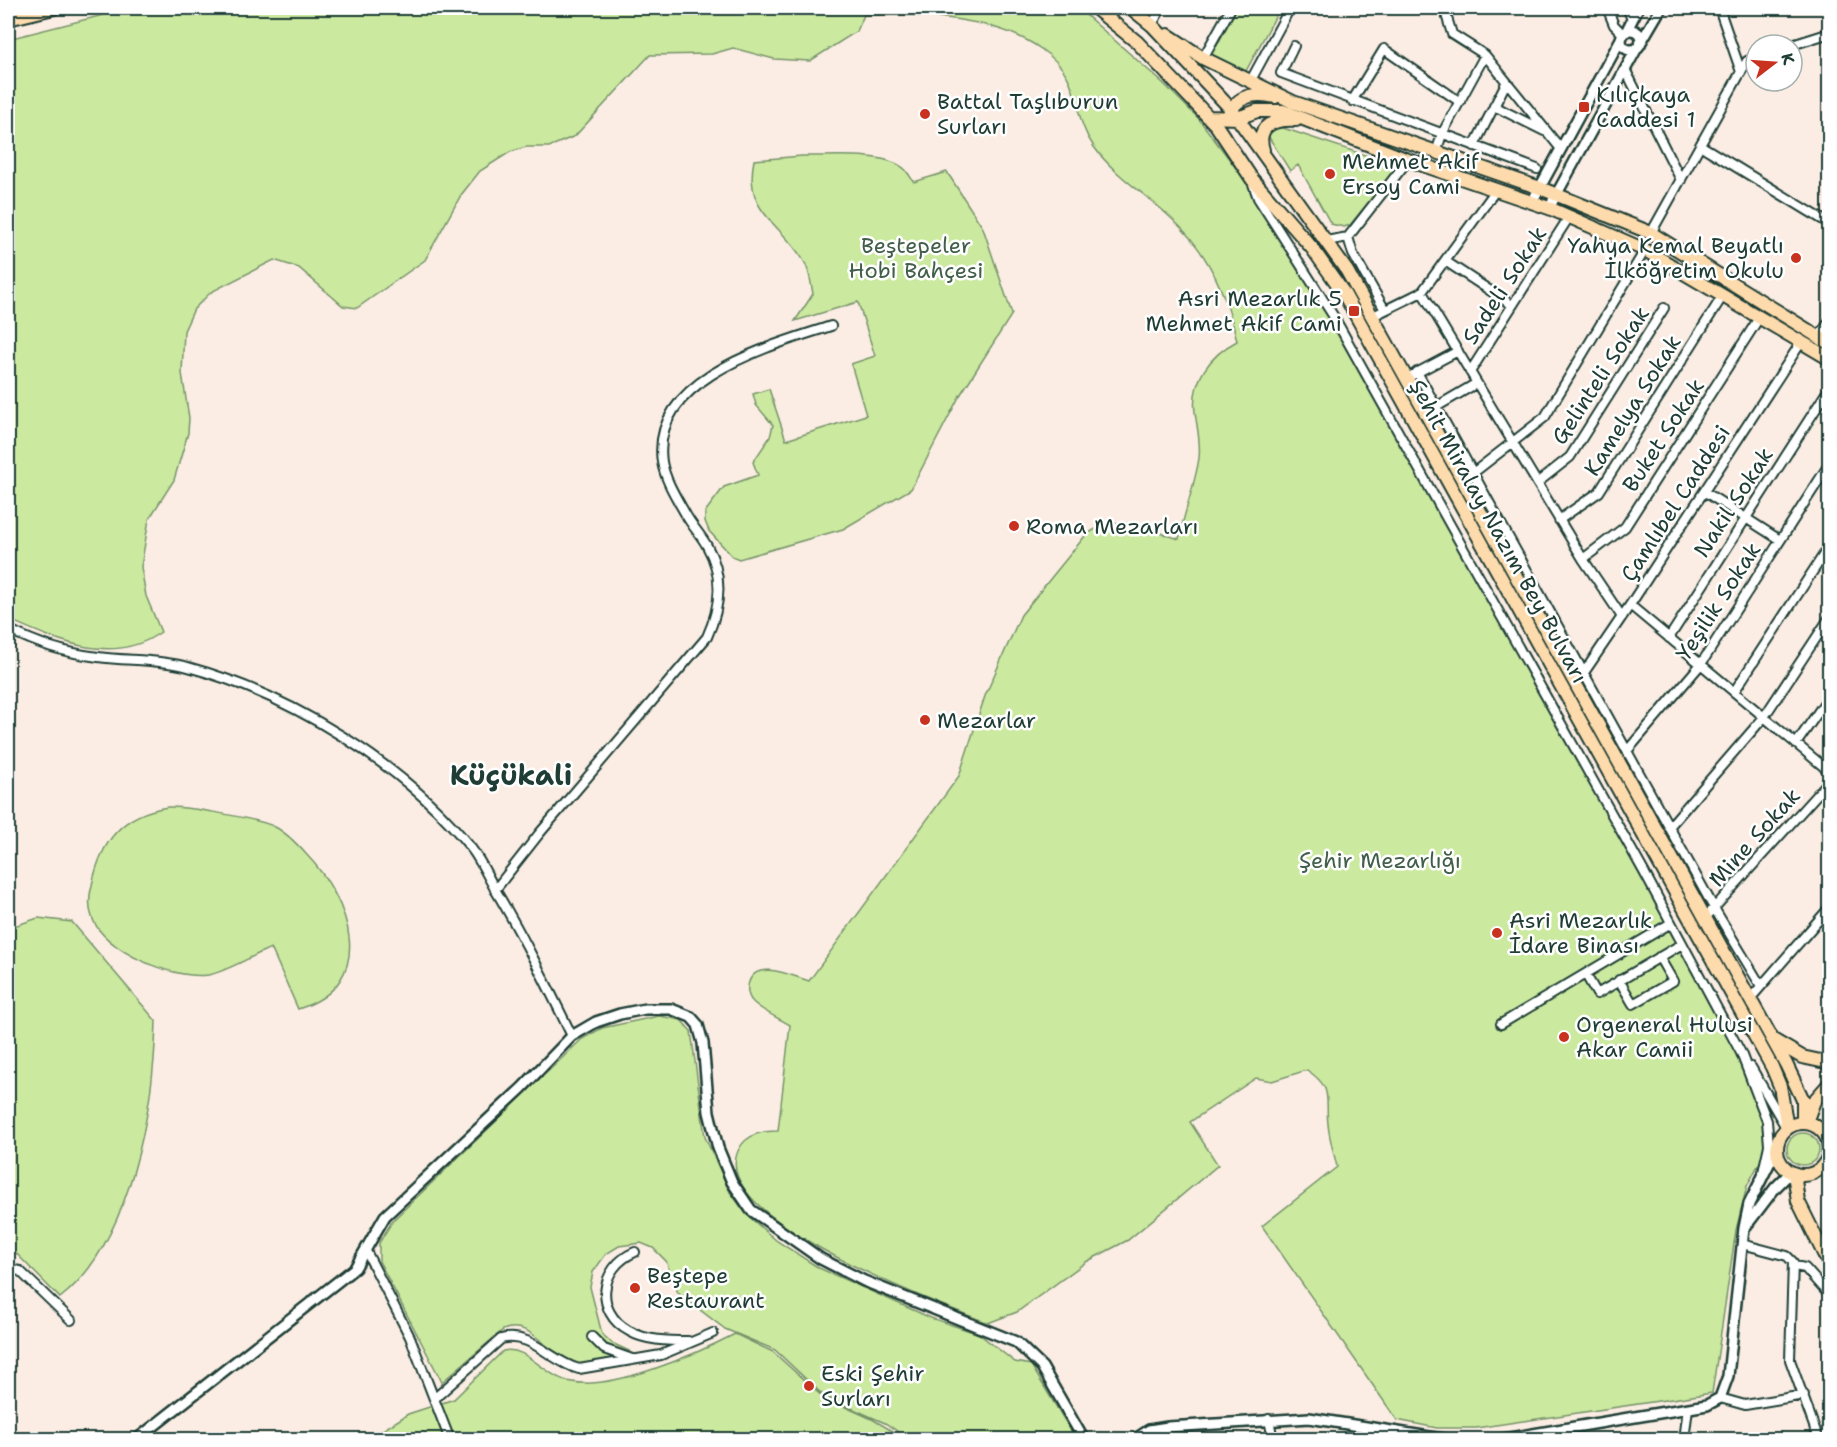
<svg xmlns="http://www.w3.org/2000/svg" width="1837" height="1447" font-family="'Shantell Sans',sans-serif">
  <rect width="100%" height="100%" fill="#fbede3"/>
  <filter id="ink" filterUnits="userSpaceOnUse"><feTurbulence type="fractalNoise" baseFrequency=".0167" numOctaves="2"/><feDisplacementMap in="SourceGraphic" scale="12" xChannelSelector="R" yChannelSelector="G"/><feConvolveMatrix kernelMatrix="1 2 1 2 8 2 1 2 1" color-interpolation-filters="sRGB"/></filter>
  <g filter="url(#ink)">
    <path fill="#cce9a0" stroke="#76936a" stroke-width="1.5" d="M131 8H1078L1163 83 1198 118 1252 189 1307 276 1585 769 1759 1093 1767 1138 1762 1158 1747 1186 1736 1230 1712 1393 1476 1428H1437L1397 1420 1262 1226 1337 1167C1334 1153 1329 1138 1328 1124 1325 1098 1334 1088 1307 1070L1272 1081 1256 1078 1190 1122 1218 1165 1128 1240 1086 1262 1017 1312 988 1323C942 1305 703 1218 739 1149 747 1134 762 1131 778 1131L790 1025C778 1018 764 1012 754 1003 749 999 747 992 748 986 753 957 792 976 809 981L959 776 985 696 1021 615 1085 536C1117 510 1144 529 1179 539 1184 512 1195 485 1199 458 1201 442 1197 428 1195 412 1191 381 1210 355 1237 341 1227 295 1207 250 1171 218 1146 194 1115 176 1094 147 1068 109 1086 80 1041 49 996 17 918 13 864 15L857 31 810 61 774 59 733 48 712 54 650 55 575 136 549 147H526L510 152 480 171 461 195 425 260 357 308 343 306 299 268 274 260 211 292 194 309 184 331 182 373 189 418 188 433 174 480 149 519 141 567 146 596 161 632C112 667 56 640 8 619V39Z
      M1237 8H1280L1240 82 1207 64Z
      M1277 126 1392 164 1394 171 1350 225 1344 227 1331 224 1298 165 1290 171 1268 136 1270 130Z
      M802 156C828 157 880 151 902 167 907 170 910 177 914 182L947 172 983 228 1012 314 959 397 911 489 843 529 739 559 732 556 709 531 705 521V512L724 487 758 475 753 462 770 437 773 425 756 405 753 394 769 389 786 440 866 415 851 364 875 356 858 302 795 321 813 294C811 283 810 273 805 263 783 223 743 215 754 160Z
      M168 807C186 806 259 819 275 827 287 833 298 845 306 854 350 900 380 983 298 1009L271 948C253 955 226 972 208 975 174 980 103 951 92 917 88 906 89 896 92 885 101 842 121 814 168 807Z
      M38 918 72 922 156 1021C154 1106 131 1243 60 1298L8 1245V928Z
      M659 1016 681 1020 691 1031 705 1137 730 1192 747 1215 777 1241 819 1268 931 1318 979 1334 1015 1362 1031 1365 1076 1439H909L885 1423 824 1396 775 1350 725 1329 678 1293 666 1261 653 1248 641 1243 619 1246 606 1254 593 1272 590 1287 602 1334 612 1343 629 1351C614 1356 596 1366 580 1365 550 1362 534 1317 503 1330L442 1382 379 1261V1243L393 1220 582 1039 602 1028Z
      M1787 1149a16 16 0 1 1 32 0a16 16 0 1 1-32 0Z
      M735 1334 773 1352 823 1397 872 1419 906 1439 367 1440 408 1414 454 1399 503 1351C527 1345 544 1377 572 1382 615 1390 696 1354 735 1334Z"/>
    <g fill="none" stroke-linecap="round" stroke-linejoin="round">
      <defs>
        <path id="minor" d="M1444 8 1452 34 1485 55 1561 149
          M1607 8 1614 25 1623 34
          M1627 8 1632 19
          M1719 8 1741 72
          M1152 25 1161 8
          M1792 45 1830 33
          M1294 46 1281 73 1537 169
          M1203 58 1231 8
          M1626 71 1681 180
          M1251 80 1290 8
          M1352 101 1384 49 1460 102
          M1494 106 1544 131
          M1700 145 1830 224
          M1474 146 1506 83
          M1436 153 1442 134 1485 55
          M1253 184 1258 198 1334 317 1644 872 1741 1053 1767 1121 1769 1145 1763 1172
          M1651 233 1747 61 1756 58
          M1348 237 1353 254 1385 310
          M1326 241 1348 237 1408 160
          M1445 261 1512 305
          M1422 292 1583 559 1622 617
          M1373 316 1422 292 1496 190
          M1819 337 1830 320
          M1417 372 1714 908 1761 986
          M1470 372 1569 217
          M1407 378 1458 351
          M1436 407 1477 383
          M1473 473 1545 417 1645 250
          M1537 483 1570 457 1664 308
          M1705 492 1780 540
          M1559 520 1599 492 1722 297
          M1583 559 1625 527 1759 318
          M1630 605 1830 772
          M8 629C37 644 65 653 98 657 128 661 159 659 188 667 291 695 405 765 471 848 481 861 488 877 496 891 524 938 548 987 572 1036
          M1669 638 1830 387
          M1581 677 1630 605 1802 341
          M1734 692 1830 545
          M1796 744 1830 695
          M1627 751 1701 664 1830 463
          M1669 827 1764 717 1830 617
          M495 890 539 834 707 637C721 606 724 576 707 546 701 535 692 526 686 515 677 499 665 480 662 462 650 378 770 346 831 326
          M1706 917 1830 780
          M1586 975 1597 994 1682 944
          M1619 980 1633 1004 1673 981 1659 957
          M1750 999 1830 907
          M1501 1024 1671 923
          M1751 1067 1784 1124
          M1742 1244 1787 1256 1793 1262 1790 1360 1819 1440
          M366 1251 410 1337 450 1440
          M635 1252C599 1267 594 1312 629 1331 646 1341 669 1341 688 1341
          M1794 1266 1805 1268 1830 1296
          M8 1269 20 1271 71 1320
          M592 1337 604 1349 632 1359
          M1720 1398 1745 1405 1804 1395
          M434 1399 501 1339C531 1331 551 1362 579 1369L661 1355 713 1333
          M1269 1419 1273 1440
          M8 1432 13 1440
          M1684 1440 1688 1408"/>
        <path id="tertiary" d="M1621 40a10 10 0 1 1 20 0a10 10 0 1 1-20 0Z
          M1626 32 1638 8
          M1641 42 1661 8
          M1532 202 1622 37
          M1549 208 1637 48
          M1746 1226 1775 1188 1791 1172
          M136 1440 355 1268 385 1216 522 1088 572 1036 596 1022 620 1014 645 1009H671L691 1017 698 1025 703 1043 709 1112 718 1148 732 1182 751 1210 821 1259 864 1281 1016 1342 1042 1367 1084 1440
          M1134 1440 1149 1430 1168 1427 1309 1418 1449 1440
          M1497 1440 1707 1405 1720 1398 1728 1376 1744 1228 1749 1204 1777 1148"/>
        <path id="primary" d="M1095 8 1137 42 1216 125 1252 179 1312 248 1343 292 1772 1067 1780 1086 1787 1128
          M1131 8 1152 25 1231 109 1347 271 1786 1064 1803 1100V1123
          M8 19 54 8
          M1168 35 1203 58 1293 102 1540 188 1651 233 1830 344
          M1228 116C1237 95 1255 92 1275 97
          M1208 117 1238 118 1257 111H1283L1408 160 1549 208 1645 250 1830 359
          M1263 150C1255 124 1276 119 1296 120
          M1773 1040 1802 1057 1830 1063
          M1808 1117 1814 1101 1830 1083
          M1777 1149a26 26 0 1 1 52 0a26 26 0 1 1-52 0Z
          M1794 1173 1798 1201 1830 1266"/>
      </defs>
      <use href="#minor" stroke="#1f3d34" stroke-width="12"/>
      <use href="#tertiary" stroke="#1f3d34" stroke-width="14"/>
      <use href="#primary" stroke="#1f3d34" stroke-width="16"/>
      <use href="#minor" stroke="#fff" stroke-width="8"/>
      <use href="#tertiary" stroke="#fff" stroke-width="9"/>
      <use href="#primary" stroke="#fedbac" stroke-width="12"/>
    </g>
  </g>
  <g fill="#c8321e" stroke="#fff" stroke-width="2">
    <rect x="1578" y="101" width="12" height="12" rx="3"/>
    <circle cx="925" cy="114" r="6"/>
    <circle cx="1330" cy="174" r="6"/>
    <circle cx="1796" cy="258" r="6"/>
    <rect x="1348" y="305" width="12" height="12" rx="3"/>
    <circle cx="1014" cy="526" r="6"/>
    <circle cx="925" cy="720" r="6"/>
    <circle cx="1497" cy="933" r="6"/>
    <circle cx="1564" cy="1037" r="6"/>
    <circle cx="635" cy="1288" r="6"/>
    <circle cx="809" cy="1386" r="6"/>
  </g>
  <g text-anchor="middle" stroke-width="5" stroke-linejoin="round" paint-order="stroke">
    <g font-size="22" fill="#1f3d34" stroke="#fff" text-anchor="start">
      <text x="1596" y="102">Kılıçkaya<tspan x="1596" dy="25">Caddesi 1</tspan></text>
      <text x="937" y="109">Battal Taşlıburun<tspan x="937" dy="25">Surları</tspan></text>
      <text x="1342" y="169">Mehmet Akif<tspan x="1342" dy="25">Ersoy Cami</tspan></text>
      <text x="1784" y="253" text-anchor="end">Yahya Kemal Beyatlı<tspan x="1784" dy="25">İlköğretim Okulu</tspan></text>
      <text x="1342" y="306" text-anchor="end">Asri Mezarlık 5<tspan x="1342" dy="25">Mehmet Akif Cami</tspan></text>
      <text x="1026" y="534">Roma Mezarları</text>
      <text x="937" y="728">Mezarlar</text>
      <text x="1509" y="928">Asri Mezarlık<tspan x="1509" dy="25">İdare Binası</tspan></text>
      <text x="1576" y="1032">Orgeneral Hulusi<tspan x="1576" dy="25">Akar Camii</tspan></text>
      <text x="647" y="1283">Beştepe<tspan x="647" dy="25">Restaurant</tspan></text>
      <text x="821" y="1381">Eski Şehir<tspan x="821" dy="25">Surları</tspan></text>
    </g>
    <g font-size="22" fill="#425f4a" stroke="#fff">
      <text x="916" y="253">Beştepeler<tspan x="916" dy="25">Hobi Bahçesi</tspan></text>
      <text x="1380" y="868">Şehir Mezarlığı</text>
    </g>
    <g font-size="22" fill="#1f3d34" stroke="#fff">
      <text transform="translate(1504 285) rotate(-57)" y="8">Sadeli Sokak</text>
      <text transform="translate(1600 375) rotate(-57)" y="8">Gelinteli Sokak</text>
      <text transform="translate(1632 405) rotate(-58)" y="8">Kamelya Sokak</text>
      <text transform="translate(1663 435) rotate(-57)" y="8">Buket Sokak</text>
      <text transform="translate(1733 502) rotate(-57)" y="8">Nakil Sokak</text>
      <text transform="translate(1675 503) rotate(-57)" y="8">Çamlıbel Caddesi</text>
      <text transform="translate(1499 531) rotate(61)" y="8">Şehit Miralay Nazım Bey Bulvarı</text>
      <text transform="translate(1718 601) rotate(-57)" y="8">Yeşilik Sokak</text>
      <text transform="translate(1754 837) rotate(-48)" y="8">Mine Sokak</text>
    </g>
    <g font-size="28" font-weight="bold" fill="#1f3d34" stroke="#fff">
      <text x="511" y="785">Küçükali</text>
    </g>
  </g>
  <rect width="1837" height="1447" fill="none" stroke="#fff" stroke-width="30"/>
  <rect x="15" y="15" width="1807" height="1417" fill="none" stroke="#1f3d34" stroke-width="2" filter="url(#ink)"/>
  <g transform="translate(1774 63) rotate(73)"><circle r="28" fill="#ffffff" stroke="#a5b1ae" stroke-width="1.5"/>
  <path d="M0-4.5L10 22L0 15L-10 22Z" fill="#c8321e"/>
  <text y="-9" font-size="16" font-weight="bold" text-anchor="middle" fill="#1f3d34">K</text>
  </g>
</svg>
